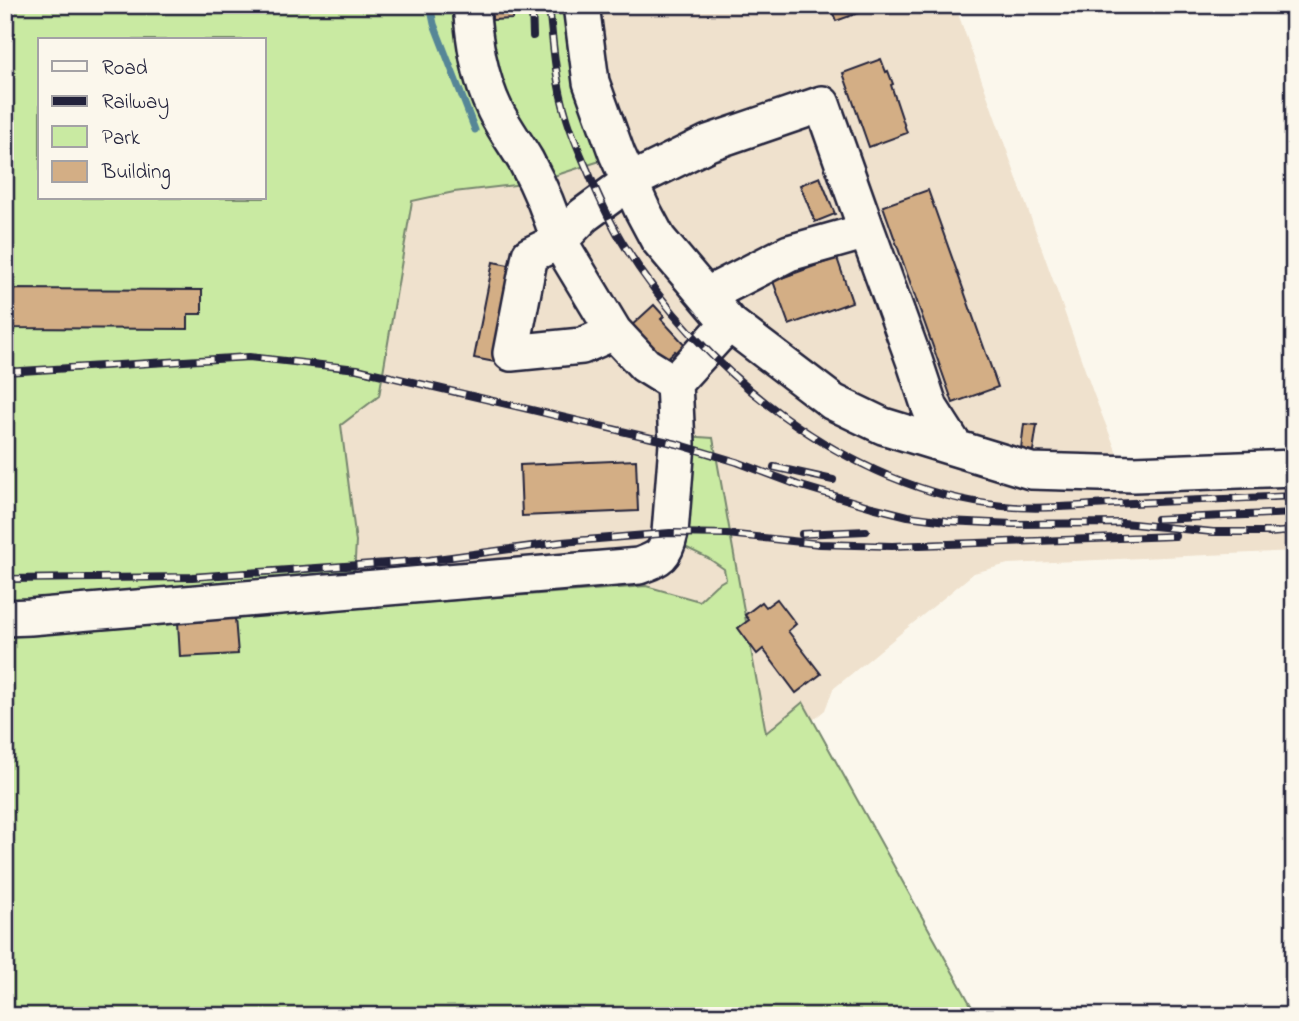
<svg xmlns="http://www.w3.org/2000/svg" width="1299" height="1021" font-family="'Indie Flower',sans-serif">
  <rect width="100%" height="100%" fill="#fbf7ec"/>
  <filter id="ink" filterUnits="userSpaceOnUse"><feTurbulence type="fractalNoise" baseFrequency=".0143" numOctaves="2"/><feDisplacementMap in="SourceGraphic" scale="14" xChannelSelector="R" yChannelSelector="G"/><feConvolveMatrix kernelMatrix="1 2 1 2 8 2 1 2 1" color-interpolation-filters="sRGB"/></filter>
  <g filter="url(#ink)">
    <path fill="#efe1cd" d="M582 5H955L1094 395 1119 458 1294 452V551L1008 564 974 573 833 689 825 710 813 720 802 703 766 733 712 438 708 558 724 569 726 579 716 585 699 601 646 586 351 609 356 542 341 425 379 396 412 201 454 192 532 183 600 161 604 158Z"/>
    <path fill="#c9eaa2" stroke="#76866e" stroke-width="2" fill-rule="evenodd" d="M5 5H582L604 158 600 161 532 183 454 192 412 201 379 396 341 425 356 542 352 608 646 586 699 601 716 585 726 579 724 569 708 558 685 547 681 523 685 436 713 438 766 733 803 702 977 1016H5ZM40 40H264V198H40Z"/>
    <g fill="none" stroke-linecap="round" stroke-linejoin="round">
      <path stroke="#568697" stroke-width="7" d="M430 5 434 24 475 130"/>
    </g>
    <path fill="#d3ae85" stroke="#22223b" stroke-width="2" d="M513 5V19L492 20V6L483 5H516Z
      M830 5H862L864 11 836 21Z
      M881 59 886 72 888 71 893 84 891 85 907 133 869 147 843 73Z
      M820 177 835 214 815 222 800 185Z
      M928 190 998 387 953 403 883 206Z
      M837 258 852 302 789 325 773 281Z
      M493 262 514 266 495 362 474 358Z
      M5 289 202 290V314H188V329L5 328Z
      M654 305 664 316 661 319 687 347 679 355 675 351 663 362 630 327Z
      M1024 424 1037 425 1033 451 1021 449Z
      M636 460 638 511 522 516 520 465Z
      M777 599 796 624 788 631 821 674 796 693 763 649 757 654 738 628 749 620 745 615 762 602 766 607Z
      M235 618 238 654 180 657 178 622Z"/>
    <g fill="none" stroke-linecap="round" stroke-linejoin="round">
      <defs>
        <path id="minor" d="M471 5C474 41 479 77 495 110 504 128 516 144 526 161 540 187 551 213 559 241L530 255 511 353 582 346 614 332
          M581 5 591 82 617 154 642 209 658 239 729 323 833 402 883 426 1031 471 1134 474 1294 468
          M707 295 789 253 867 231 914 360 930 408 955 447
          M729 323 674 383 645 365 614 332 559 241 584 215 629 182 708 143 822 104 867 231
          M5 618 30 617 639 566C660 558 665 556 670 533L677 444 674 383"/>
      </defs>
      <use href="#minor" stroke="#22223b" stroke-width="40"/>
      <use href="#minor" stroke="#fbf7ec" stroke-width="35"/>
      <defs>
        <path id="rail" d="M532 5 533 36
          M549 5C553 42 555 79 566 115 571 133 579 151 587 169 597 193 608 218 621 240 700 371 848 490 1003 506 1037 510 1075 506 1109 504 1171 501 1232 499 1294 496
          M5 372 249 357 357 369 677 444 737 462 798 485 872 507 908 516 947 521 1013 524 1123 523 1213 532H1277
          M774 467 833 480
          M1157 519 1294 513
          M1269 533 1294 531
          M802 534 866 531
          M5 579 192 577 429 560 562 542 670 533 727 534 820 544 892 546 1175 536"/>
      </defs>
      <use href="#rail" stroke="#22223b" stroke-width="8"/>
      <use href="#rail" stroke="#fbf7ec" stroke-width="5" stroke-dasharray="16" stroke-linecap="butt"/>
    </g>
  </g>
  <rect width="1299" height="1021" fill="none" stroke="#fbf7ec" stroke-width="28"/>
  <rect x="14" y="14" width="1271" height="993" fill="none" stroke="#22223b" stroke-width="2.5" filter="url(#ink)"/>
  <rect x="38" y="38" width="228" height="161" fill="#fbf7ec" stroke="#a4a2a5" stroke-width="2"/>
  <rect x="52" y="61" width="35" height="10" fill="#fbf7ec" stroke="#a4a2a5" stroke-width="2"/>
  <text x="102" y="74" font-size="21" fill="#22223b">Road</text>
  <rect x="52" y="96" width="35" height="10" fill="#22223b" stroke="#a4a2a5" stroke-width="2"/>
  <text x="102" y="108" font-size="21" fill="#22223b">Railway</text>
  <rect x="52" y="126" width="35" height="21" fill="#c9eaa2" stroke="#a4a2a5" stroke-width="2"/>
  <text x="102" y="144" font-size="21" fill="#22223b">Park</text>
  <rect x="52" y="161" width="35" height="21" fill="#d3ae85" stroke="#a4a2a5" stroke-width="2"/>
  <text x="102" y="178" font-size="21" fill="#22223b">Building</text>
</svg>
